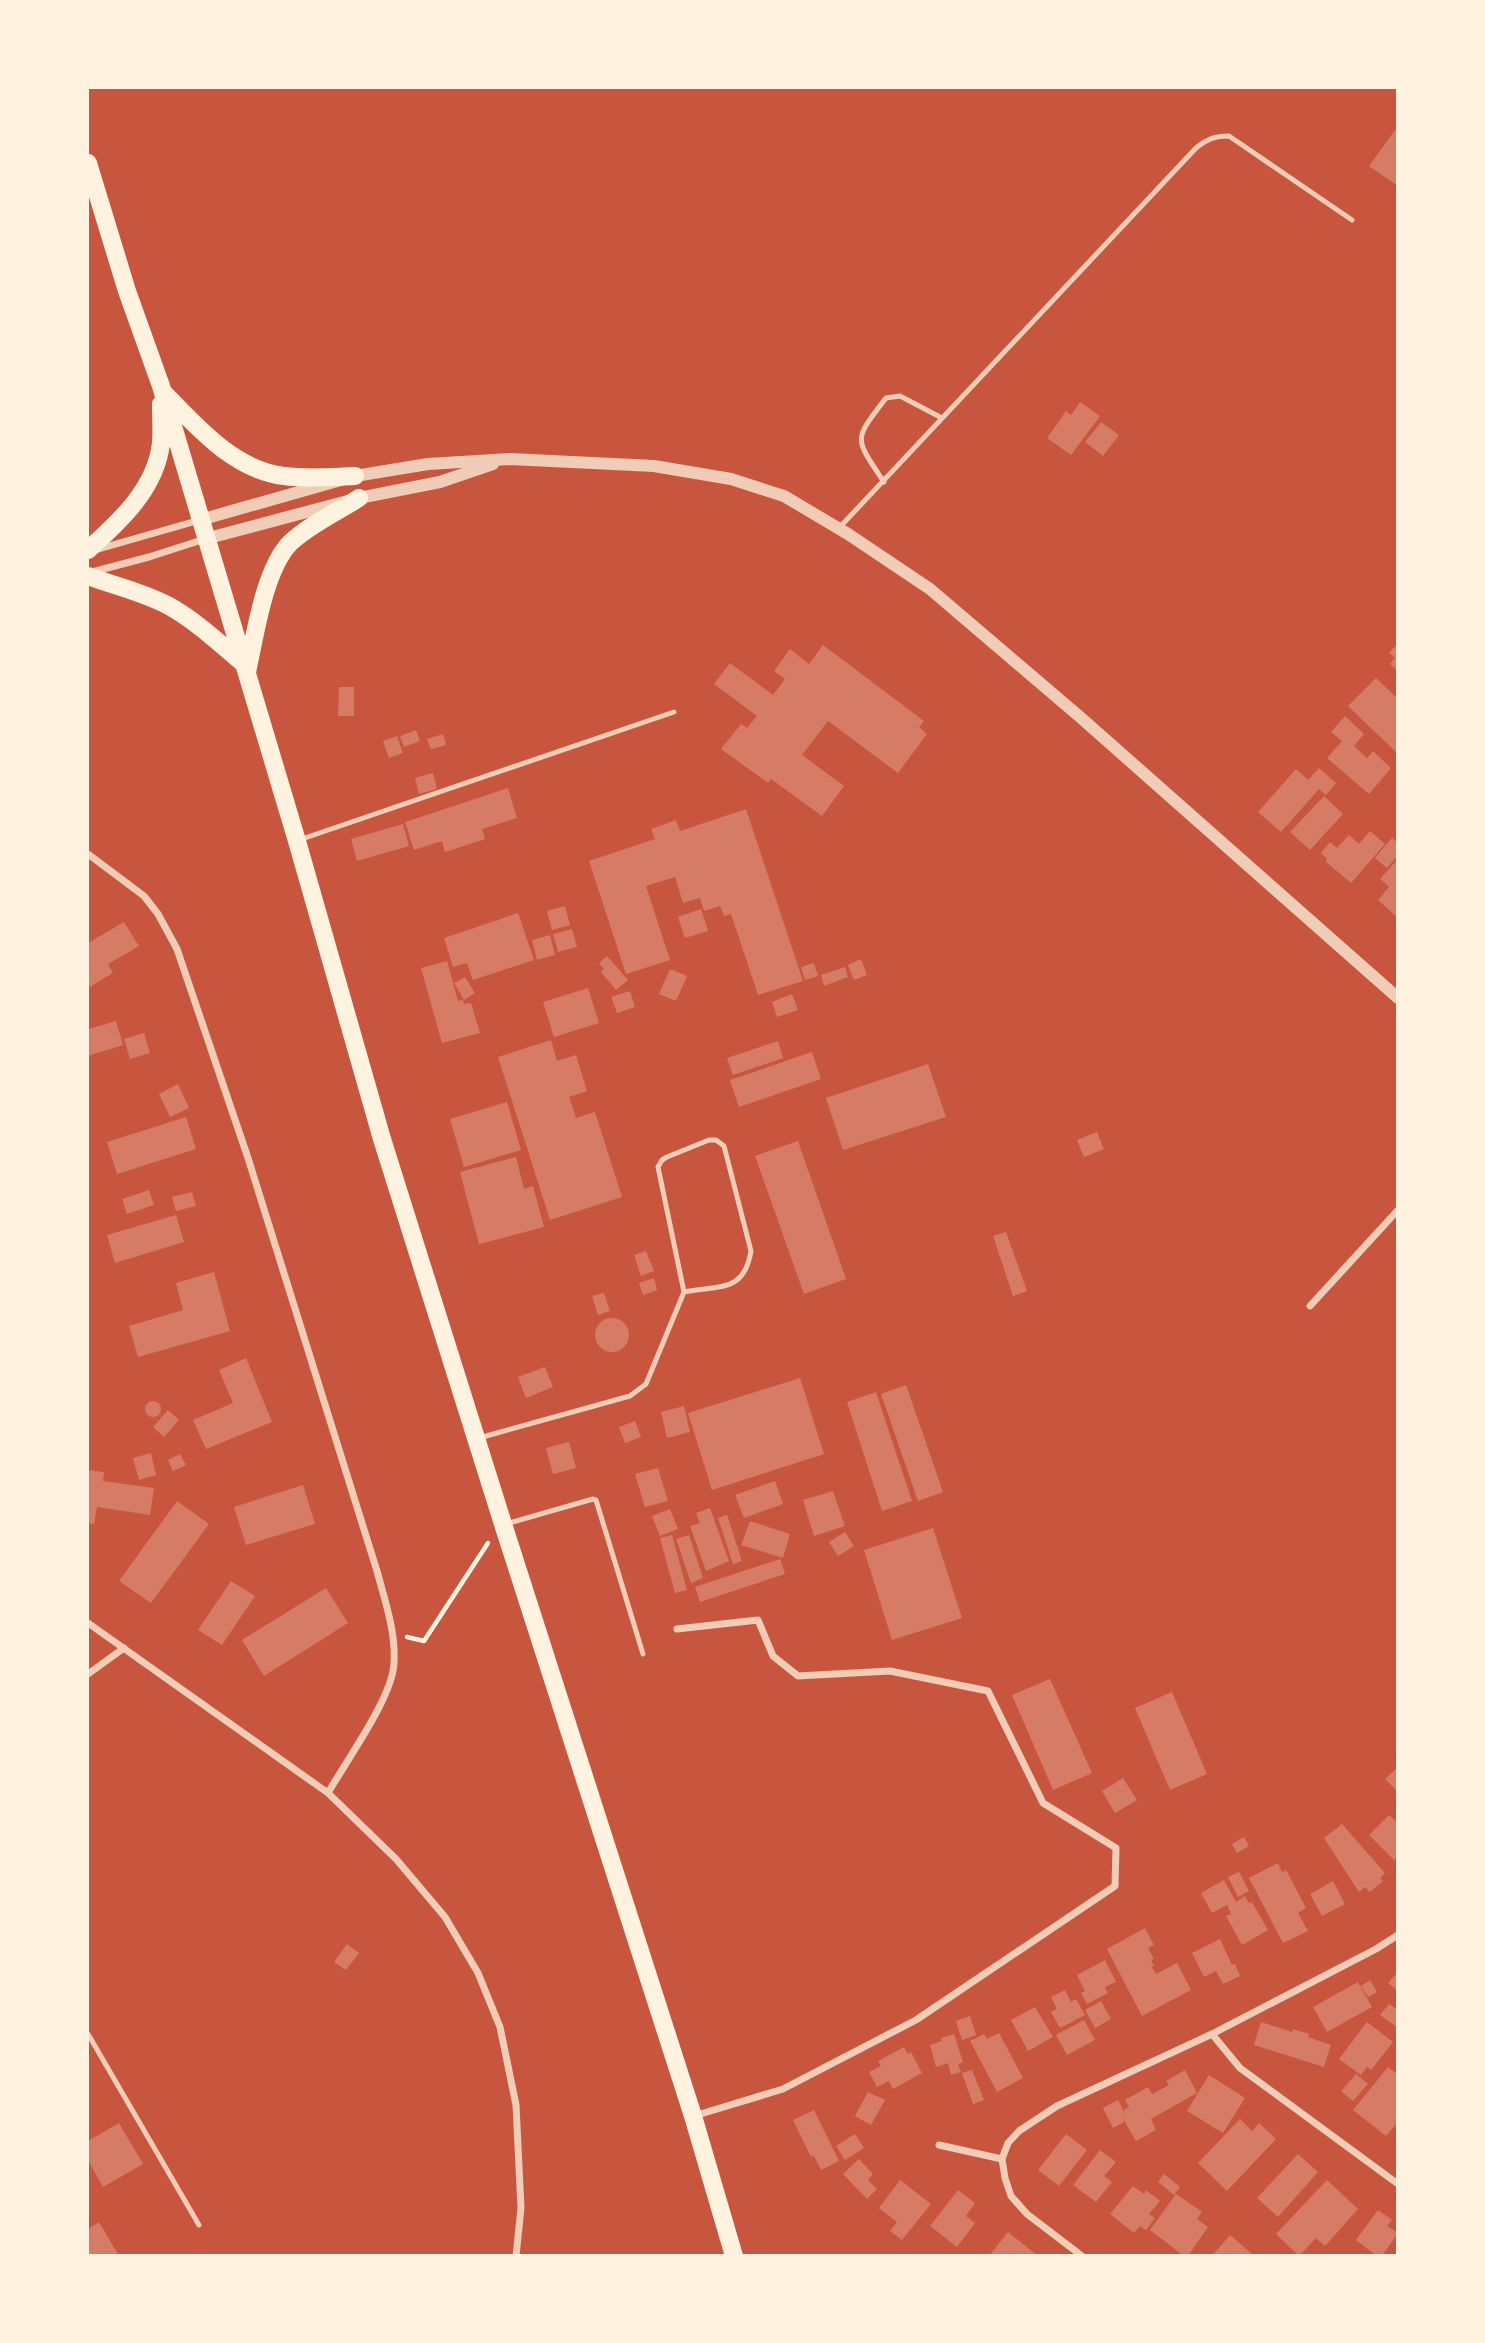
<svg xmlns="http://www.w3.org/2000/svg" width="1485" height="2343" font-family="Overpass,sans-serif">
  <rect width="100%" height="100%" fill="#c8553d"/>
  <path fill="#d67c66" d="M1398 126V186L1369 166Z
    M1080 402 1100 416 1071 455 1047 438 1066 411 1071 415Z
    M1101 422 1119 435 1103 456 1085 442Z
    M1398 643V671L1390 664 1395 658 1389 653Z
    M823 645 924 721 919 727 927 734 898 773 828 721 802 755 844 786 822 816 771 779 768 783 721 749 741 724 747 728 757 716 714 684 730 663 773 695 785 679 774 671 790 649 809 664Z
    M1376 678 1398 699V754L1348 706Z
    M339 687H354V716H338Z
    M1345 716 1364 734 1354 746 1367 758 1373 751 1391 768 1369 794 1327 758 1342 741 1331 732Z
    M416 730 420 741 404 747 400 736Z
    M443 734 446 745 431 749 427 739Z
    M397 736 403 753 389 758 383 741Z
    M1319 768 1336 783 1326 795 1319 789 1281 832 1258 812 1296 769 1308 780Z
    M433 773 437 789 419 794 415 778Z
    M508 788 517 818 482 829 485 839 445 852 442 841 414 850 405 822Z
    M1324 796 1343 814 1310 850 1290 832Z
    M746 809 803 981 758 995 731 914 724 916 720 906 704 911 700 898 683 903 675 877 646 886 670 960 626 974 589 861 655 839 651 829 676 820 680 831Z
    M403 824 409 846 357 861 351 839Z
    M1370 831 1385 844 1351 883 1326 862 1327 859 1321 853 1330 842 1337 848 1349 835 1359 844Z
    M1392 838 1398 843V855L1387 868 1375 858Z
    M1398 859V918L1378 900 1389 887 1380 879Z
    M565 906 570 925 552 930 547 911Z
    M701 909 708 931 685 938 678 917Z
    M518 913 534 960 473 980 467 963 453 967 444 938Z
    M124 922 139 946 108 964 113 973 88 988V943Z
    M572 929 577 947 558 952 553 934Z
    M550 935 555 955 537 960 532 940Z
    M607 956 628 980 616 990 601 972 604 969 599 963Z
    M861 959 867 975 854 980 848 965Z
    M447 961 458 1001 463 1000 464 1004 471 1003 480 1033 442 1043 421 968Z
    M814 963 818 976 805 980 801 967Z
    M845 967 848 977 824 986 821 975Z
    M670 969 687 976 676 1001 659 994Z
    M465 977 475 993 464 1000 454 983Z
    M588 988 599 1023 554 1037 543 1002Z
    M630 991 635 1007 617 1013 611 997Z
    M792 994 798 1010 777 1017 772 1002Z
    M116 1021 123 1045 88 1056V1029Z
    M144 1033 150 1053 130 1059 124 1039Z
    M551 1040 557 1061 576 1055 587 1091 569 1097 576 1118 595 1112 622 1197 550 1220 498 1057Z
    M778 1041 783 1058 733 1075 727 1058Z
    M812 1052 821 1079 739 1107 730 1080Z
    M928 1064 946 1117 843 1150 826 1098Z
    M178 1084 189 1108 170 1117 159 1094Z
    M507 1102 521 1150 464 1167 450 1119Z
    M186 1117 196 1149 117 1174 107 1142Z
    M1097 1132 1104 1149 1084 1157 1077 1140Z
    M798 1141 846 1279 804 1294 755 1156Z
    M516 1157 524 1189 533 1186 544 1227 479 1244 460 1172Z
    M149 1190 154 1205 127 1214 122 1199Z
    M192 1192 196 1206 176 1211 172 1197Z
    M176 1215 184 1242 115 1263 107 1235Z
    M1006 1232 1027 1291 1013 1296 993 1236Z
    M646 1251 654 1271 641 1276 634 1255Z
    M214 1272 230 1331 138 1357 129 1326 183 1310 176 1283Z
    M654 1278 657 1290 643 1295 639 1283Z
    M604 1293 610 1311 598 1315 592 1296Z
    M595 1335a17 17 0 1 1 34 0a17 17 0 1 1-34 0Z
    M246 1358 272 1422 206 1449 193 1420 233 1403 219 1370Z
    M545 1367 553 1387 526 1398 518 1377Z
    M800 1378 824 1454 712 1490 688 1413Z
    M906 1385 943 1492 918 1501 881 1394Z
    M876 1392 912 1501 882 1511 847 1402Z
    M145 1409a8 8 0 1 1 16 0a8 8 0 1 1-16 0Z
    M684 1406 690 1432 667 1438 661 1412Z
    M168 1410 179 1420 164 1437 153 1427Z
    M635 1421 641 1437 625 1443 619 1427Z
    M569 1442 576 1468 553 1474 546 1448Z
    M151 1453 156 1475 139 1480 133 1458Z
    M180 1454 186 1465 173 1471 168 1460Z
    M658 1468 668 1501 645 1507 635 1474Z
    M88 1470 104 1472 103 1481 154 1488 150 1515 97 1507 94 1524 88 1523Z
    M775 1481 783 1504 744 1518 735 1495Z
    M303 1485 315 1524 246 1545 234 1507Z
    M833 1491 845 1526 814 1536 803 1500Z
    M177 1501 209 1524 151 1603 119 1581Z
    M710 1508 729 1561 706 1571 690 1526 700 1523 696 1513Z
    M670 1509 678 1529 660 1536 652 1516Z
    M727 1515 742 1561 733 1564 718 1518Z
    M750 1521 790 1534 783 1558 741 1545Z
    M933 1528 962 1618 892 1640 864 1550Z
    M845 1532 854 1546 838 1556 829 1542Z
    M672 1535 687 1590 675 1593 660 1538Z
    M689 1535 703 1578 691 1583 676 1539Z
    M780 1559 785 1574 700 1602 695 1587Z
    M231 1581 255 1596 222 1645 198 1630Z
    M326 1588 348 1623 264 1676 242 1640Z
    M1050 1679 1092 1773 1053 1790 1012 1695Z
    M1172 1692 1207 1774 1170 1790 1135 1708Z
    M1398 1767V1792L1385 1779Z
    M1123 1778 1137 1800 1115 1813 1102 1791Z
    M1389 1815 1398 1823V1856L1394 1860 1369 1835Z
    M1342 1824 1385 1873 1380 1878 1383 1881 1370 1892 1365 1887 1359 1892 1324 1838Z
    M1244 1837 1249 1846 1237 1853 1232 1844Z
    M1278 1863 1282 1872 1286 1870 1306 1908 1298 1913 1308 1931 1283 1943 1249 1878Z
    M1239 1872 1249 1891 1238 1897 1228 1877Z
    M1224 1880 1236 1902 1245 1896 1249 1903 1252 1902 1268 1930 1242 1945 1226 1916 1231 1914 1227 1905 1212 1913 1201 1893Z
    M1333 1881 1345 1904 1322 1916 1310 1894Z
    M1145 1928 1154 1945 1148 1948 1154 1959 1151 1961 1154 1965 1152 1967 1156 1974 1177 1963 1191 1990 1142 2016 1107 1949Z
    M1220 1939 1232 1965 1235 1964 1240 1976 1223 1984 1216 1971 1204 1977 1192 1953Z
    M347 1944 359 1953 346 1970 334 1962Z
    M1105 1960 1116 1982 1105 1987 1108 1993 1087 2004 1081 1993 1085 1991 1077 1975Z
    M1398 1972V1991L1388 1983Z
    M1370 1980 1377 1992 1368 1997 1361 1986Z
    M1358 1982 1372 2007 1327 2032 1313 2007Z
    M1065 1990 1071 2002 1076 1999 1085 2015 1060 2028 1051 2012 1057 2009 1051 1997Z
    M1101 2001 1111 2019 1095 2028 1085 2010Z
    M1389 2004 1398 2010V2028L1380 2015Z
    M1035 2007 1053 2037 1028 2051 1011 2020Z
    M970 2016 976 2035 962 2040 956 2021Z
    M1084 2020 1095 2040 1067 2055 1056 2035Z
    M1261 2022 1292 2032 1293 2029 1309 2034 1308 2037 1331 2045 1324 2067 1254 2045Z
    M1367 2022 1393 2042 1371 2070 1367 2067 1361 2075 1339 2059Z
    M999 2033 1023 2078 997 2092 970 2041 984 2034 987 2039Z
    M954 2034 963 2062 958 2064 961 2072 951 2075 948 2063 936 2067 930 2045 942 2041 941 2038Z
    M904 2047 908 2054 911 2052 922 2073 893 2089 889 2081 877 2087 869 2072 881 2066 878 2061Z
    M1388 2067 1398 2075V2122L1386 2136 1353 2110Z
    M972 2070 984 2100 973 2104 962 2073Z
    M1185 2070 1197 2093 1151 2119 1156 2130 1136 2141 1122 2117 1124 2122 1113 2128 1103 2108 1118 2100 1126 2116 1124 2110 1129 2107 1125 2100 1148 2087 1152 2094 1169 2085 1166 2081Z
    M1356 2074 1368 2084 1353 2101 1341 2091Z
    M1209 2075 1245 2098 1223 2133 1187 2111Z
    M868 2092 885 2100 871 2125 855 2116Z
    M814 2110 839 2161 821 2170 814 2156 811 2157 793 2120Z
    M1240 2119 1252 2131 1259 2123 1276 2139 1227 2191 1198 2163Z
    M119 2123 143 2164 103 2187 88 2160V2141Z
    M855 2134 864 2148 845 2160 836 2146Z
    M1066 2134 1087 2150 1059 2186 1038 2170Z
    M1100 2150 1116 2162 1104 2176 1112 2182 1096 2202 1073 2185Z
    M1298 2154 1318 2172 1278 2217 1257 2198Z
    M859 2159 873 2174 868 2180 877 2189 867 2199 843 2174Z
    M1164 2174 1180 2187 1174 2195 1158 2182Z
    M900 2180 931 2204 902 2240 890 2231 897 2222 879 2208Z
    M1327 2180 1358 2209 1325 2246 1316 2238 1299 2256 1276 2234Z
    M1133 2186 1144 2194 1146 2190 1160 2201 1149 2214 1155 2218 1146 2230 1140 2226 1134 2233 1110 2214Z
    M958 2190 975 2203 966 2216 975 2223 957 2247 930 2226Z
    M1176 2194 1202 2212 1197 2219 1208 2227 1188 2256H1184L1150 2230Z
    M1378 2210 1392 2220 1387 2226 1398 2233 1382 2256H1377L1356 2240Z
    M99 2222 119 2256H88V2229Z
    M1008 2232 1038 2256H989Z
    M1230 2235 1251 2253 1249 2256H1212Z"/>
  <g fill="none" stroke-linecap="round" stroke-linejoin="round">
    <path stroke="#fff3e0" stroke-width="4.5" d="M407 1637 424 1641 488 1543"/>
    <path stroke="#f1ccb7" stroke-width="5" d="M884 482C854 437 853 441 886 398L900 396 942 418
      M839 528 1196 148C1207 139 1215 136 1229 136L1352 220
      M299 840 674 712
      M479 1438 630 1396 646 1384 684 1292 658 1167 662 1160 667 1157 709 1140H716L724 1146 751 1251C744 1293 720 1285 684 1292
      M506 1524 593 1499 596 1500 643 1654
      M88 2034 199 2225"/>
    <path stroke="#f1ccb7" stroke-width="7" d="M95 550 200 520
      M92 572 149 557 205 539
      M88 854 144 896 158 914 177 949 248 1158 377 1571C385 1601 396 1632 394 1663 393 1697 346 1761 328 1793
      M1310 1306 1398 1210
      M88 1623 328 1793 396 1859 445 1917 478 1973 500 2027 516 2105 521 2208 516 2256
      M677 1629 758 1620 773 1656 798 1676 890 1671 988 1691 1043 1803 1116 1848 1115 1886 916 2020 783 2089 694 2116
      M88 1674 124 1648
      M1212 2034 1240 2068 1398 2184
      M939 2145 1002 2159
      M1082 2256 1027 2214 1011 2196 1005 2178 1002 2159 1008 2143 1019 2131 1057 2106 1212 2034 1376 1949 1398 1935"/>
    <path stroke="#f1ccb7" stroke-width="12" d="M200 520 355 476 428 464 510 459 654 466 731 479 784 496 848 534 930 589 1080 717 1398 998
      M205 539 359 498 440 482 493 464"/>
    <path stroke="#fff3e0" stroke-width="18" d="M88 163 127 291 161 386 297 841 382 1139 503 1524 693 2116 734 2256
      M164 393C197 427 234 470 284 476 307 479 332 477 355 476
      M88 550C119 522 156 489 161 443 162 430 161 417 161 404
      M88 576C115 586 143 592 169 606 196 621 219 643 243 663
      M247 672C255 636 264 570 290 543 309 525 337 512 359 498"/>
  </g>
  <rect width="1485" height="2343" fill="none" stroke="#fff3e0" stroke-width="178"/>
</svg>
